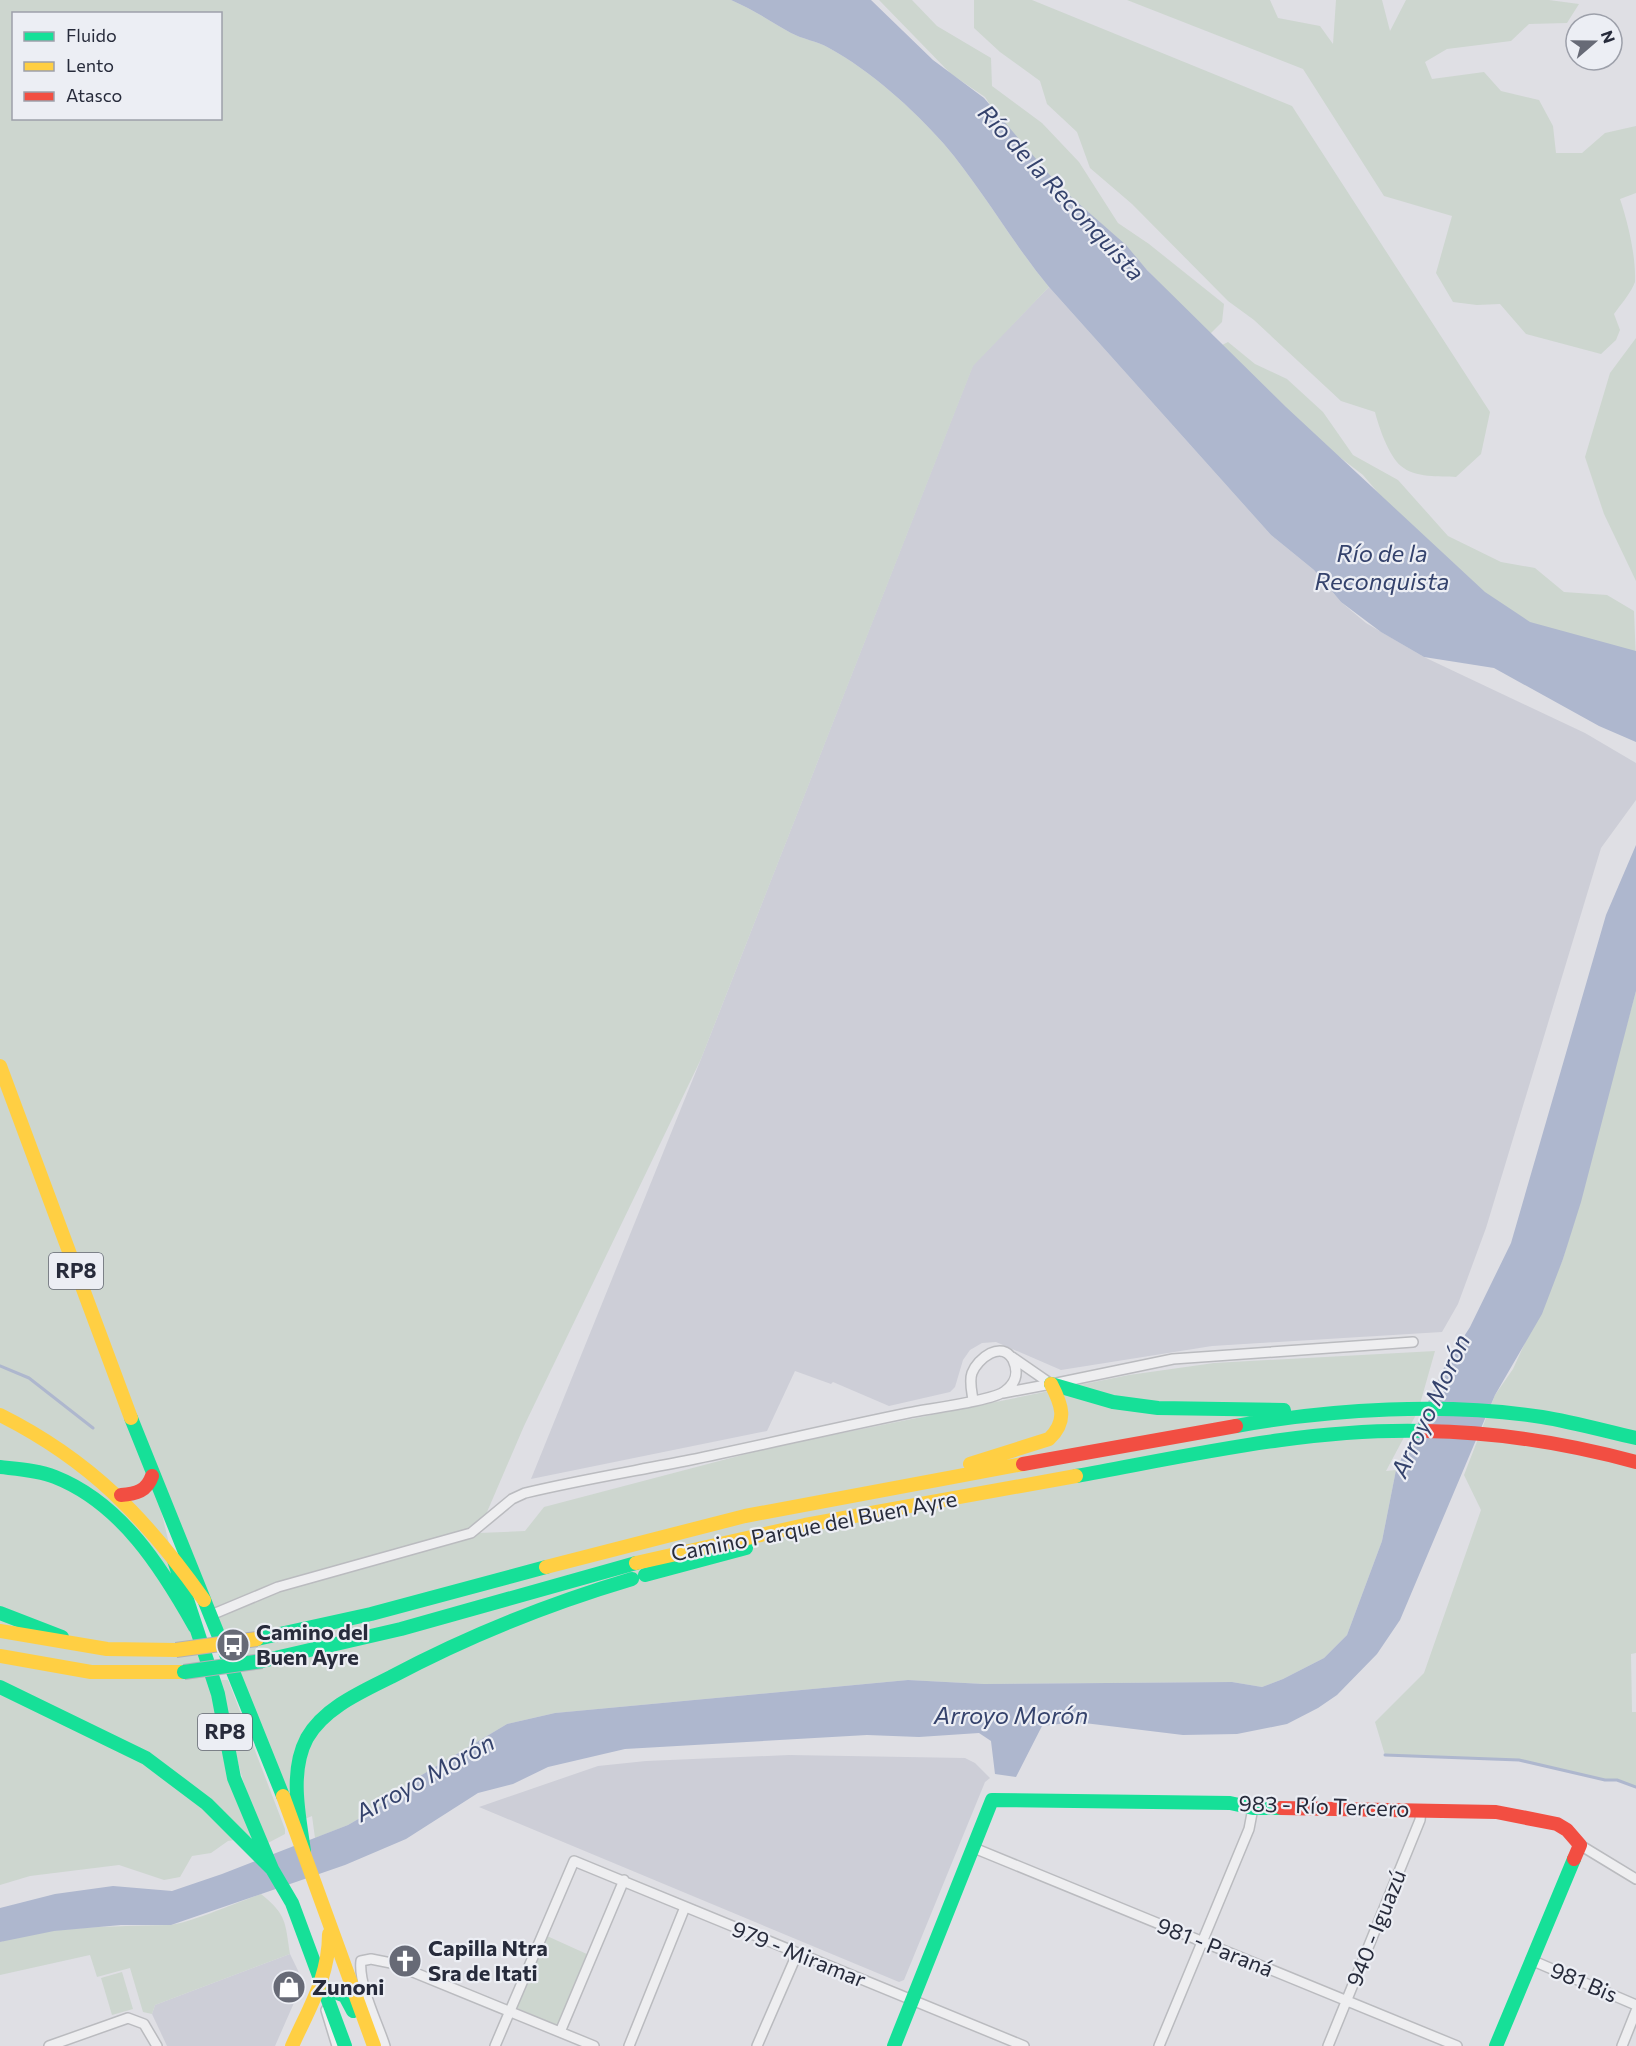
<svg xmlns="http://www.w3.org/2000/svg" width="1636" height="2046" font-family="Commissioner,sans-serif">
  <rect width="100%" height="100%" fill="#dfdfe4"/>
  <path fill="#cdced7" d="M1049 287 1271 535 1314 570 1341 602 1366 623 1424 657 1585 733 1636 763V800L1601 848 1486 1228 1458 1304 1442 1332 1212 1346 1061 1370 996 1342 982 1343 970 1350 963 1360 955 1387 950 1392 889 1406 833 1382 831 1384 795 1371 767 1431 531 1479 701 1059 973 365Z
    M789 1755 965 1758 975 1763 990 1778 985 1782 904 1980 899 1982 479 1807 598 1766 646 1761Z
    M290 1954 305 1985 297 1996 275 2046H167L152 2014 155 2005Z"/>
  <path fill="#cdd6cf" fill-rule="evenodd" d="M0 0H731C752 9 770 21 791 33 802 39 817 41 829 48 871 71 912 108 944 144 983 190 1011 241 1049 287L973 366 701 1059 524 1426 478 1533 525 1531 544 1507 773 1447 1129 1375 1214 1363 1435 1351 1418 1411 1386 1471 1396 1470 1382 1541 1347 1635 1324 1658 1283 1679 1262 1687 1232 1682 984 1684 908 1680 555 1713 507 1724 420 1776 379 1807 348 1825 315 1838 312 1816 300 1821 154 1481 171 1552 257 1836 228 1841 211 1853 192 1856 180 1877 164 1880 119 1865 30 1876 0 1885ZM14 14H220V118H14Z
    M879 0H912L937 26 991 58 992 86 1042 123 1079 162 1118 223 1149 244 1224 304 1222 322 1209 335 1114 235 1028 162 985 97 951 74Z
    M974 0H1032L1292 106 1490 412 1481 454 1456 477C1440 476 1415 478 1401 466 1389 456 1379 428 1375 412L1341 401 1254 320 1228 301 1132 204 1090 168 1077 132 1047 104 1040 81 1000 52 974 28Z
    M1127 0H1270L1278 18 1320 26 1333 44 1336 0H1382L1390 31 1406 0H1549L1579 4 1567 23 1529 24 1511 41 1447 49 1425 62 1432 79 1484 72 1501 91 1539 100 1553 126 1556 153H1582L1605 133 1636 126V193L1620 199C1628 223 1636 256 1635 282 1631 293 1621 304 1614 314L1620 330 1616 340 1601 354 1526 334 1500 304 1477 305 1453 302 1436 273 1452 216 1384 196 1303 69Z
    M1636 338V581L1604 514 1585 457 1610 373Z
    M1228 342 1255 364 1287 379 1323 412 1353 455 1398 480 1448 536 1501 562 1535 568 1564 592 1607 595 1634 611 1636 662 1535 635 1408 528 1363 475 1298 425 1218 347Z
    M1636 991V1653L1631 1654 1632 1712H1636V1787L1617 1780H1605L1519 1760 1385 1755 1375 1722 1424 1673 1481 1510 1464 1475 1495 1395 1513 1369 1563 1259Z
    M220 1680H228L285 1829V1834L268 1843C241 1792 232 1737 220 1680Z
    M261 1894C287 1915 285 1922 290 1954L155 2005 152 2014 143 2012 130 1968 97 1977 90 1955 0 1975V1942C55 1925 112 1927 169 1925 188 1924 240 1901 261 1894Z
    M547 1936 589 1955 557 2026 515 2007Z
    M122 1972 133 2009 112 2015 101 1978Z"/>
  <path fill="#aeb7ce" d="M731 0H871L933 60 984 98 1061 188 1126 245 1147 270 1286 407 1485 592 1530 622 1636 651V742L1599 726 1494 668 1424 657 1381 632 1341 602 1314 570 1271 535 1049 287C1011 241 983 190 944 144 912 108 871 71 829 48 817 41 802 39 791 33 770 21 752 9 731 0Z
    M1636 845V991L1581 1202 1563 1259 1542 1314 1495 1395 1400 1620 1377 1654 1337 1695 1318 1708 1287 1724 1237 1734 1183 1735 1076 1722 1042 1726 1016 1777 995 1774 991 1741 979 1733 919 1737 867 1735 625 1749 548 1767 513 1784 478 1793 406 1839 345 1865 171 1925H121L54 1931 0 1942V1908L55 1894 113 1886 172 1891 222 1874 348 1825 379 1807 420 1776 507 1724 555 1713 908 1680 984 1684 1232 1682 1262 1687 1283 1679 1324 1658 1347 1635 1382 1541 1396 1470 1444 1368 1470 1327 1511 1243 1606 915Z"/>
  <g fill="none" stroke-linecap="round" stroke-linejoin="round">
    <path stroke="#aeb7ce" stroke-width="3" d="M0 1366 29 1378 93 1428
      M1385 1755 1519 1760 1605 1780H1617L1636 1787"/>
    <defs>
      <path id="street" d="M1057 1383 1173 1359 1413 1342
        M1003 1393 1051 1384 1012 1357
        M211 1615 278 1587 471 1533 512 1499 525 1493C579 1480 635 1471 690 1460 762 1445 835 1428 908 1413 926 1409 993 1401 1005 1391 1016 1383 1019 1373 1013 1360 1002 1339 977 1359 972 1373 969 1381 972 1392 973 1400
        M1580 1845 1636 1879
        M974 1848 1457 2046
        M1531 1960 1636 2005
        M326 2010 337 2046
        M560 2032 624 1880
        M49 2046 128 2018 144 2024 157 2046
        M385 2046C378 2024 358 1984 361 1961L371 1959 391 1963 594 2046
        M495 2046 574 1861 1024 2046
        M629 2046 685 1907
        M757 2046 797 1954
        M1159 2046 1249 1829 1253 1808
        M1328 2046 1420 1820 1421 1810
        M1622 2046 1636 2011"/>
    </defs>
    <use href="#street" stroke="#babbbf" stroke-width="12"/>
    <use href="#street" stroke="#eeeef0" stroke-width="9"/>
    <path stroke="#16e098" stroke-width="14" d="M1051 1384 1113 1402 1158 1408 1284 1410
      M131 1418 283 1796
      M1236 1426C1331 1409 1446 1402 1542 1417 1573 1422 1605 1431 1636 1438
      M0 1467C18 1469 38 1470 55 1477 121 1503 162 1568 195 1627
      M1076 1476C1192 1455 1307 1428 1425 1431
      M174 1560 218 1694 234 1778 272 1869 292 1903 345 2046
      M645 1575 746 1548
      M0 1613 62 1637
      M257 1639 371 1614 546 1567
      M262 1661 401 1629 636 1563
      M0 1687 146 1758 207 1804 272 1869
      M304 1851C299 1815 289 1772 307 1738 324 1708 361 1692 391 1677 468 1636 548 1604 632 1579
      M322 1987 345 1996 353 2011
      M894 2046 992 1800 1230 1803 1253 1808H1281
      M1496 2046 1574 1859"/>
    <path stroke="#ffcf43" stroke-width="14" d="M0 1066 131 1418
      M0 1415C90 1460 146 1518 204 1600
      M970 1464 1049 1439C1068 1421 1062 1405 1051 1384
      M636 1563 805 1525 1076 1476
      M546 1567 745 1516 1023 1464
      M0 1631 107 1649 176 1650
      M0 1656 91 1672H184
      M283 1796 374 2046
      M292 2046C309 2008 329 1977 329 1934"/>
    <path stroke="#f24e42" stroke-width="14" d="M1425 1431C1497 1432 1566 1443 1636 1462
      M1023 1464 1236 1426
      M121 1495C136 1494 147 1491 152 1476
      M1281 1808 1496 1812 1557 1824 1567 1830 1580 1845 1574 1859"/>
    <defs>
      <path id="fast-bridge" d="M184 1672 262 1661"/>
      <path id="slow-bridge" d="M176 1650 257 1639"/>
    </defs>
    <use href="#fast-bridge" stroke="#b1b2b8" stroke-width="16" stroke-linecap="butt"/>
    <use href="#slow-bridge" stroke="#b1b2b8" stroke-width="16" stroke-linecap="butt"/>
    <use href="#fast-bridge" stroke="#16e098" stroke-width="14"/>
    <use href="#slow-bridge" stroke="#ffcf43" stroke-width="14"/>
  </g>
  <defs>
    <symbol id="bus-disc" viewBox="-11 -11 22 22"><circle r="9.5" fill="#676a76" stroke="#eceef4"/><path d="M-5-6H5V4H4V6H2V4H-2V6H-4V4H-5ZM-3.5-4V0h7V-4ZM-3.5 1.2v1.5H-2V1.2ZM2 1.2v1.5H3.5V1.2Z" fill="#fff"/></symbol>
    <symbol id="church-disc" viewBox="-11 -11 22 22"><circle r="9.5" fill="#676a76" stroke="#eceef4"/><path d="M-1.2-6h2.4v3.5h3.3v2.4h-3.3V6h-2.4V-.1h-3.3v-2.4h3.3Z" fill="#fff"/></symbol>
    <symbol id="shop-disc" viewBox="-11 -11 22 22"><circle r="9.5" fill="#676a76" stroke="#eceef4"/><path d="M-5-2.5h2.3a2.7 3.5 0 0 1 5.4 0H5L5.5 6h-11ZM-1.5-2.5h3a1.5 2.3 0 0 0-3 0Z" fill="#fff"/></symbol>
  </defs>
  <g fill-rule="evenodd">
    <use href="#bus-disc" x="214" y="1626" width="38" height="38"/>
    <use href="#church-disc" x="386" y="1942" width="38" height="38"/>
    <use href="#shop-disc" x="270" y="1968" width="38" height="38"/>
  </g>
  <g text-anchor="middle" stroke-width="4.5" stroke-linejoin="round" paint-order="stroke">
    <g fill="#eceef4" stroke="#626672" stroke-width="1.5">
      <rect x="49" y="1253" width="54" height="36" rx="4.5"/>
      <rect x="198" y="1714" width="54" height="36" rx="4.5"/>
    </g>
    <g font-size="21" font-weight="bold" fill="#272b3b">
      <text x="76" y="1278">RP8</text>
      <text x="225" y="1739">RP8</text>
    </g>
    <g font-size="22" fill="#272b3b" stroke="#eceef4">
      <text transform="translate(814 1526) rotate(-11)" y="8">Camino Parque del Buen Ayre</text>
      <text transform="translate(1324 1806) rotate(2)" y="8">983 - Río Tercero</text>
      <text transform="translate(1376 1928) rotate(-68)" y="8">940 - Iguazú</text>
      <text transform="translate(1215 1947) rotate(22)" y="8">981 - Paraná</text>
      <text transform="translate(799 1954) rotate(22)" y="8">979 - Miramar</text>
      <text transform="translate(1584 1982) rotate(23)" y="8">981 Bis</text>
    </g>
    <g font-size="22" font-weight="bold" fill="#272b3b" stroke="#eceef4" text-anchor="start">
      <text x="256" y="1640">Camino del<tspan x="256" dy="25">Buen Ayre</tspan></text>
      <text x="428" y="1956">Capilla Ntra<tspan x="428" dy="25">Sra de Itati</tspan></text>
      <text x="312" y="1995">Zunoni</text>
    </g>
    <g font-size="24" font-style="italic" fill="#34426c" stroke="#eceef4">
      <text transform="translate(1061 193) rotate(47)" y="8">Río de la Reconquista</text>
      <text x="1382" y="562">Río de la<tspan x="1382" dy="28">Reconquista</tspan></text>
      <text transform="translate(1431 1406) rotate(-65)" y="8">Arroyo Morón</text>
      <text x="1011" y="1724">Arroyo Morón</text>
      <text transform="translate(425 1778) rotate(-29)" y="8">Arroyo Morón</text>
    </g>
  </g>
  <rect x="12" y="12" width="210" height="108" fill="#eceef4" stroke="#9da0aa" stroke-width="1.5"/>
  <rect x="24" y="32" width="30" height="9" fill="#16e098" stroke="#9da0aa" stroke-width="1.5"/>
  <text x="66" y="42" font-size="18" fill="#272b3b">Fluido</text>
  <rect x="24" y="62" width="30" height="9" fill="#ffcf43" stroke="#9da0aa" stroke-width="1.5"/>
  <text x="66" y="72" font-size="18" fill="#272b3b">Lento</text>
  <rect x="24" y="92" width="30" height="9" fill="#f24e42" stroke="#9da0aa" stroke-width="1.5"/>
  <text x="66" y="102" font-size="18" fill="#272b3b">Atasco</text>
  <g transform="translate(1594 42) rotate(70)"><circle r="28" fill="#eceef4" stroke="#9da0aa" stroke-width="1.5"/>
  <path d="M0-4.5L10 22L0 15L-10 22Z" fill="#676a76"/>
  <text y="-9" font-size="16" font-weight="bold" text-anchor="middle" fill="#272b3b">N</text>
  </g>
</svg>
